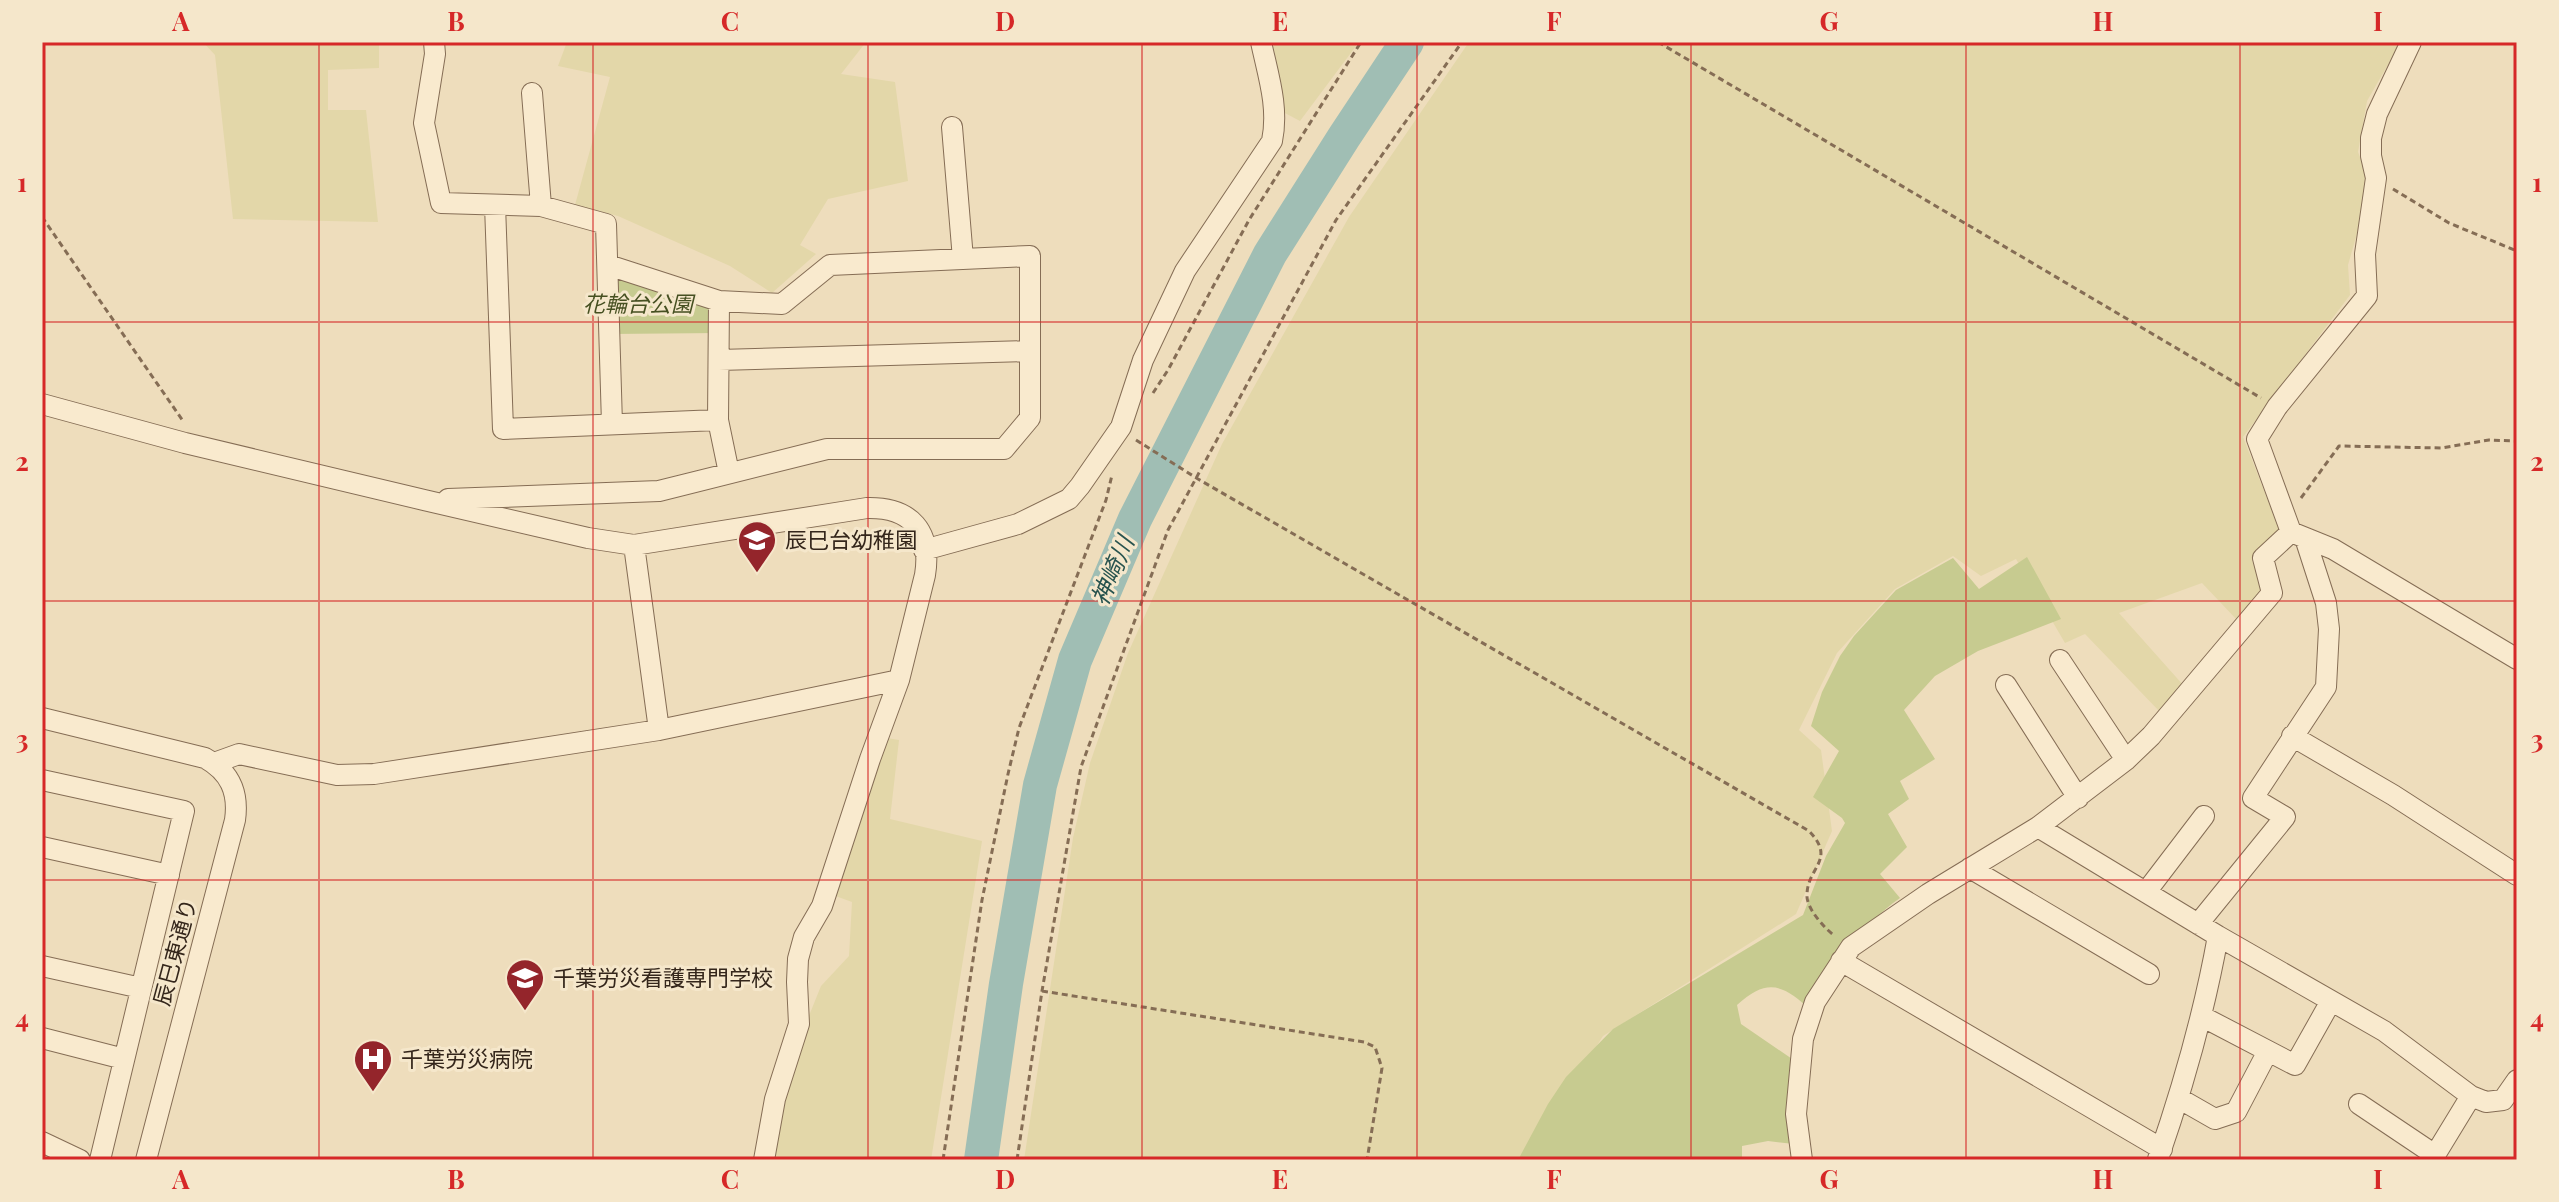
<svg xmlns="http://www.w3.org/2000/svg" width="2559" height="1202" font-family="'Playfair Display','Noto Sans JP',serif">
  <rect width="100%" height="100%" fill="#eeddbc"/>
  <path fill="#e3d7a9" d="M203 42H379V68L328 70V110H366L378 222 233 219 215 55Z
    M567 42H866L841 74 895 82 908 181 828 199 800 245 816 254 772 293 730 266 618 216 575 205 610 77 558 66Z
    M1273 42H1359L1300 121 1283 112Z
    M1469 42H2401L2367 101 2358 152 2371 185 2348 265 2350 295 2243 437 2281 534 2252 561 2267 590 2237 620 2202 583 2119 613 2184 686 2161 713 2085 634 2065 643 2016 559 1981 576 1953 556 1895 589 1837 653 1799 730 1821 750 1832 831 1796 914 1603 1036 1524 1160H1024L1073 838 1090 763 1128 653 1222 444 1349 217Z
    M881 737 899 740 890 819 982 841 931 1160H770L802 1033 821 986 849 956 852 902 830 894Z"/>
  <path fill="#c7cb90" d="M608 265 719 301V333L610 334Z
    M2027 557 2061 619 1978 651 1935 676 1904 710 1935 759 1900 781 1909 799 1888 814 1907 847 1880 874 1900 898C1860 925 1837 969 1811 1010 1783 985 1768 977 1737 1005L1741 1024 1798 1063 1794 1144 1768 1141 1742 1146V1160H1518L1548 1104 1566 1077 1613 1029 1803 915 1826 856 1845 823 1842 818 1813 797 1839 751 1811 726 1822 692 1840 656 1854 636 1896 590 1953 558 1979 589Z"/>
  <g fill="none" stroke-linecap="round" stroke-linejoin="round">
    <path stroke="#a0beb4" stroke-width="34" d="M981 1160 1006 984 1040 785 1075 660 1135 519 1270 254 1344 137 1407 42"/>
    <defs>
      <path id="minor" d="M434 42 435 54 424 123 441 203 541 206 606 224 612 424
        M2411 42 2377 114 2371 138V156L2376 178 2365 254 2367 296 2277 407 2257 439 2291 532 2333 549 2517 659
        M532 93 541 206
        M952 127 963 259
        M495 205 503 429 718 420
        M719 301 718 420 729 473
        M719 360 1030 351
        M42 404 185 443 424 500 588 538 634 545 867 508C911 507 932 531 925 575L899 680 870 759 822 906 804 937 798 959 797 982 799 1024 775 1099 764 1160
        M448 499 659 491 827 449H1004L1030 418V256L830 265 782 304 719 301 608 265
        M634 545 659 730
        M924 550 1018 524 1069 499 1080 486 1121 427 1143 360 1185 271 1272 141C1279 107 1268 75 1261 42
        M2060 660 2126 760
        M2006 685 2078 798
        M42 718 205 758C230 772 239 792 235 820L146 1160
        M2292 736 2393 795 2517 875
        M214 763 239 754 337 775 374 774 659 730 899 680
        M42 780 184 811 100 1160
        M2038 827 2218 936 2384 1031 2471 1096 2486 1102 2503 1100 2517 1080
        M42 847 169 875
        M1970 868 2149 974
        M2146 892 2204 816
        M2198 924 2285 817 2253 798 2326 687 2329 629 2326 603 2305 538
        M1841 961 2162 1149
        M42 966 141 988
        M2203 1017 2295 1065 2331 1001
        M42 1038 124 1059
        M2180 1099 2215 1119 2236 1112 2268 1051
        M2359 1104 2435 1155
        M42 1142 80 1160
        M2158 1159C2184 1084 2204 1014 2218 936
        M1802 1160 1796 1114 1803 1039 1815 1002 1851 947 1928 894 2038 827 2126 760 2151 736 2272 593 2263 558 2291 532
        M2432 1160 2471 1096"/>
    </defs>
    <use href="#minor" stroke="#856d55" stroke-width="22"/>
    <path stroke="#856d55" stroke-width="3" stroke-dasharray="6 4" stroke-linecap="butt" d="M1658 42 2261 398
      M2393 189 2449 223 2517 251
      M42 217 183 421
      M1153 393 1168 370 1249 220 1361 42
      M1136 440 1198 479 1809 831C1837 860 1807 867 1807 895 1806 908 1825 929 1835 936
      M2301 498 2339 446 2441 448 2489 440 2517 441
      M1042 991 1364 1042 1375 1047 1382 1068 1367 1160
      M943 1160 982 900 1008 774 1019 728 1106 500 1112 475
      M1017 1160 1042 991 1081 767 1168 530 1336 220 1462 42"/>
    <use href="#minor" stroke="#f9eace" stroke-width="20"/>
  </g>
  <path fill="none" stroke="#d62828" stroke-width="2" stroke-opacity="0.55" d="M319 42V1160M593 42V1160M868 42V1160M1142 42V1160M1417 42V1160M1691 42V1160M1966 42V1160M2240 42V1160M42 322H2517M42 601H2517M42 880H2517"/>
  <defs>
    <symbol id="school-pin" viewBox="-11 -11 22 30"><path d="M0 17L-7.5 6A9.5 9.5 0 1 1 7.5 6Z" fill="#94252b" stroke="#f5e7cb"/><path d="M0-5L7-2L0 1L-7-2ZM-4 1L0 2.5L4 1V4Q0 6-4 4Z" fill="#fff"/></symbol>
    <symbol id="university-pin" viewBox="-11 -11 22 30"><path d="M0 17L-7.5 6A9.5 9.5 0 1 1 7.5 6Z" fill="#94252b" stroke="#f5e7cb"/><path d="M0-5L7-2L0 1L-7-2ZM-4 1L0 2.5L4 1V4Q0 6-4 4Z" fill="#fff"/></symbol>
    <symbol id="hospital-pin" viewBox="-11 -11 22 30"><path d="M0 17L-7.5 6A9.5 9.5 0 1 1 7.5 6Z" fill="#94252b" stroke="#f5e7cb"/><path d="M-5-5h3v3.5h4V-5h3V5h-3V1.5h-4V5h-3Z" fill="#fff"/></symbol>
  </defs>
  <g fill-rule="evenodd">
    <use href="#school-pin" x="735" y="518" width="44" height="60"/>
    <use href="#university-pin" x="503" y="956" width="44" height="60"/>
    <use href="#hospital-pin" x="351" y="1037" width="44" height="60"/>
  </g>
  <g text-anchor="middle" stroke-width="6" stroke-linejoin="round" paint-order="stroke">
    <g font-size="22" font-style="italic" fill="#465021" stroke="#f5e7cb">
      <text x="638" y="312">花輪台公園</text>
    </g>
    <g font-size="22" fill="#34261b" stroke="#f5e7cb" text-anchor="start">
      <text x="785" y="548">辰巳台幼稚園</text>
      <text x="553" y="986">千葉労災看護専門学校</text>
      <text x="401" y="1067">千葉労災病院</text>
    </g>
    <g font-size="22" fill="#34261b" stroke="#f5e7cb">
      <text transform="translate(175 952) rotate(-75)" y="8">辰巳東通り</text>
    </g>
    <g font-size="24" font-style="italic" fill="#29544f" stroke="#f5e7cb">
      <text transform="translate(1113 571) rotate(-67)" y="8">神崎川</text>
    </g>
  </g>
  <rect width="2559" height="1202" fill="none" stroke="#f5e7cb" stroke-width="88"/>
  <rect x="44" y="44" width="2471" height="1114" fill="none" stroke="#d62828" stroke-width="3"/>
  <g font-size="26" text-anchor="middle" font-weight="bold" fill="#d62828">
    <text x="181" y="31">A</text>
    <text x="456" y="31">B</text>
    <text x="730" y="31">C</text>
    <text x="1005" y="31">D</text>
    <text x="1280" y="31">E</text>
    <text x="1554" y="31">F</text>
    <text x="1829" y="31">G</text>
    <text x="2103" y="31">H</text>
    <text x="2378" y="31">I</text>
    <text x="22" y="192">1</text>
    <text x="2537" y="192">1</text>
    <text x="22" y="471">2</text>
    <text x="2537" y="471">2</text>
    <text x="22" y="749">3</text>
    <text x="2537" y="749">3</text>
    <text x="22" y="1028">4</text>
    <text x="2537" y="1028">4</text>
    <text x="181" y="1189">A</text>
    <text x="456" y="1189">B</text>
    <text x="730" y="1189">C</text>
    <text x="1005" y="1189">D</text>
    <text x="1280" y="1189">E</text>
    <text x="1554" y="1189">F</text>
    <text x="1829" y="1189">G</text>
    <text x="2103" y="1189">H</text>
    <text x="2378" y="1189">I</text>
  </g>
</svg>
